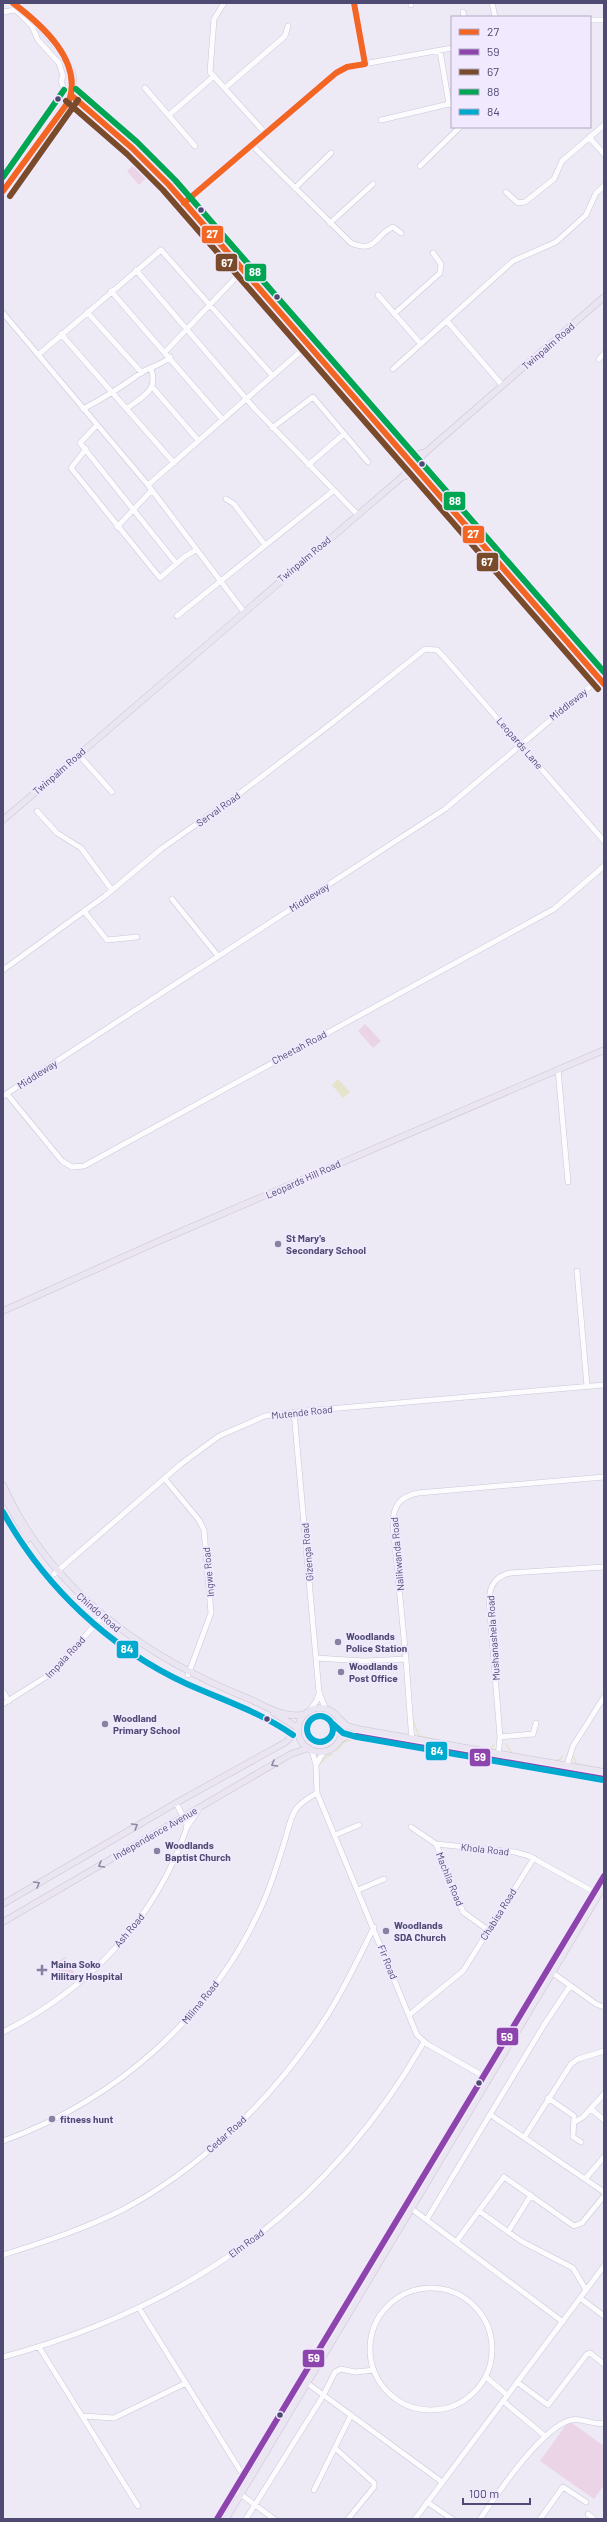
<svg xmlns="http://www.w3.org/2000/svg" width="607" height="2522" font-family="Barlow,sans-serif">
  <rect width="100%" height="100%" fill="#ede9f5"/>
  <path fill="#ead4e6" d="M134 165 146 178 139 185 127 171Z
    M365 1024 381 1041 373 1048 358 1031Z
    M65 1957 75 1974 64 1980 54 1964Z
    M569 2421 604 2446V2485L594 2499 540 2461Z"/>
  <path fill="#e6e3cb" d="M338 1079 350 1092 343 1098 332 1085Z"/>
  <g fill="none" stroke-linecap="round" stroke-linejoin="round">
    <path stroke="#e6e3cb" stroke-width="1.5" d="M414 1723 419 1736 433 1739
      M359 1739 369 1740 372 1744
      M506 1744 512 1753
      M386 1746 393 1745
      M488 1749 492 1748 494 1744
      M336 1751 344 1742 355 1739
      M427 1751 451 1756
      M455 1756 472 1760
      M574 1757 576 1764 604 1769
      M474 1760 489 1762
      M555 1761 561 1759 562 1756
      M494 1763 552 1773
      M318 1766 325 1758 332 1754
      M558 1774 566 1775"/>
    <defs>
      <path id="minor" d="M224 3 214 19 210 72 266 134
        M354 3 365 64
        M411 3V5
        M492 3 495 17
        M3 12 16 10 32 26 38 40 59 63 63 76 61 81 64 90 61 99 52 111
        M463 12 464 17
        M590 20H604
        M440 51 449 104 452 106
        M145 88 195 146
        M225 88 285 36 288 26
        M169 115 213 77
        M381 120 449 104
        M589 137 604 154
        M252 145 351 243C376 254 376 234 393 227L401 233
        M420 166 460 127
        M295 188 331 153
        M506 192 518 203 525 202 554 179 562 161 604 125
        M184 203 336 73 347 67 452 48
        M330 223 373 184
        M136 270 256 410 357 514
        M111 291 222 419
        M378 295 421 344
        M87 312 142 373
        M3 313 148 485 244 612
        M394 314 440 273 441 264 433 253
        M447 321 502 385
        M61 334 174 463
        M165 352 243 270
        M38 355 161 250 272 375
        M599 359 604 354
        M393 369 513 261 556 242 586 215 596 193 604 186
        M153 388 198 440
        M83 409C104 398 123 386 142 372 152 366 160 366 170 357
        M127 409C142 396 159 391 151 369
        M97 425 80 443 176 563
        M272 428 313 397 368 462
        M86 449 71 468 160 578 184 557 196 550
        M308 465 344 434
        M148 485 309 344
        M226 499 234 504 265 545
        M117 527 152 490
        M177 616 333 491
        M79 755 112 792
        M37 811 57 833 81 848 112 890
        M172 899 218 956
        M84 911 107 940 137 937
        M3 970 105 896 161 849 235 797 332 723 425 649 437 650 443 656 604 841
        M558 1069 568 1182
        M7 1094 62 1161 72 1167 84 1166 554 909 604 866
        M3 1096 445 809 599 679
        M577 1271 587 1386
        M294 1412 319 1692 325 1708
        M165 1479 199 1520 204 1530 211 1613 188 1675
        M54 1574 181 1464 219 1436 265 1416 305 1411 604 1385
        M316 1658 364 1661 406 1659
        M3 1692 9 1701
        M3 1704 52 1673 103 1616
        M310 1710 317 1700 319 1693
        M500 1737 533 1734 536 1723
        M412 1742 406 1659 393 1524C393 1506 399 1497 418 1493L604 1477
        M312 1750 316 1765 317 1793 417 2035 427 2044 485 2077
        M498 1757 500 1737 489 1600C490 1585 495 1577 510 1573L604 1567
        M316 1765 324 1751
        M566 1768 573 1746 604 1697
        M187 1827 199 1809
        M411 1827 436 1844 463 1912 488 1930
        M335 1835 359 1825
        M436 1844 515 1852 529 1856 594 1892
        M358 1890 384 1879
        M550 1971 596 2004 604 2007
        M409 2015 463 1971 534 1858
        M3 2032C87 1990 155 1920 186 1830L187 1824 176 1803
        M548 2098 574 2116 573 2137 581 2142
        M591 2109 604 2120
        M491 2115 604 2192
        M575 2122 583 2117 604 2094
        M525 2136 571 2064 578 2059 604 2051
        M3 2141C117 2100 214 2014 263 1903 272 1883 278 1862 285 1840 288 1830 290 1818 296 1809 301 1802 310 1797 317 1793
        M586 2178 604 2157
        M412 2209 563 2322
        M479 2211 521 2241 573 2268 586 2290
        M427 2219 544 2025 570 1986
        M508 2232 531 2195
        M456 2242 504 2177 574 2226 582 2223 604 2196
        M3 2255C44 2242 84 2229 122 2210 196 2171 264 2107 312 2038 337 2004 355 1965 374 1927
        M370 2349a61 61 0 1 1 122 0a61 61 0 1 1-122 0Z
        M580 2298 604 2316
        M139 2308 243 2475
        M39 2347 138 2506
        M3 2357C188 2307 328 2209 424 2042
        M486 2377 507 2395
        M517 2382 548 2405 587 2354 590 2353 604 2364
        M307 2383 442 2482
        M503 2401 545 2436
        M83 2416 114 2418 186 2383
        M335 2448 374 2483V2487L348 2519
        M235 2490 274 2519
        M314 2490 351 2415
        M427 2502 452 2519
        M588 2514 594 2519
        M246 2519 323 2396 335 2372 341 2369 355 2372 374 2370
        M415 2519 604 2266
        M480 2519C497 2494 542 2427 571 2420 581 2417 593 2426 604 2423
        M540 2519 563 2487 586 2502"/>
      <path id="major" d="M71 95 132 148 169 185 604 684
        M3 191 69 101C72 93 74 85 73 77 70 55 31 16 13 3
        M404 452 415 455 426 452
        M403 477 413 474 424 476
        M3 820 402 477 426 452 604 297
        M3 1311 159 1241 604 1050
        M3 1485C50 1590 143 1656 247 1698 264 1705 286 1720 304 1714
        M3 1495 28 1539
        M298 1730a22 22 0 1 1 44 0a22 22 0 1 1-44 0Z
        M274 1713 298 1728
        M339 1718 347 1726 358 1729 604 1772
        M340 1740 349 1735 370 1737 604 1779
        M3 1904 176 1803 286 1742 298 1730
        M3 1922 291 1754 309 1748
        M217 2519 604 1876
        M226 2519 604 1886"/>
    </defs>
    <use href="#minor" stroke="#cac7d7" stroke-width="6"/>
    <use href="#major" stroke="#c8c5d4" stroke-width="7"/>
    <use href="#minor" stroke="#fcfcfe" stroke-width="5"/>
    <use href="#major" stroke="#eae5f1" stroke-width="6"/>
    <defs>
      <path id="bus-1" d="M354 3 365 64
        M71 95 132 148 169 185 604 684
        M3 191 69 101C83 61 42 25 13 3
        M184 203 336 73 347 67 365 64"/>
      <path id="bus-2" d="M356 1736 604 1779
        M217 2519 604 1876"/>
      <path id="bus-3" d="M66 101 127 154 163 190 598 689
        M10 196 78 100"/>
      <path id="bus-4" d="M76 89 137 142 175 180 604 672
        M3 177 64 90"/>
      <path id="bus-5" d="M3 1512C44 1586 109 1648 187 1684 223 1700 260 1712 293 1735
        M307 1729a13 13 0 1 1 26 0a13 13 0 1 1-26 0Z
        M333 1724 343 1733 357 1737 603 1780"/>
    </defs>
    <use href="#bus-1" stroke="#f1e9fe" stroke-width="9"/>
    <use href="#bus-2" stroke="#f1e9fe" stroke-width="9"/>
    <use href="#bus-3" stroke="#f1e9fe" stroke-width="9"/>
    <use href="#bus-4" stroke="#f1e9fe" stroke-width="9"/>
    <use href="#bus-5" stroke="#f1e9fe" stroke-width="9"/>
    <use href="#bus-1" stroke="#f26522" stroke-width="6"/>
    <use href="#bus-2" stroke="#8e44ad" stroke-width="6"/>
    <use href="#bus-3" stroke="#7a4b2a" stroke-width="6"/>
    <use href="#bus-4" stroke="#00a651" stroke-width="6"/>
    <use href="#bus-5" stroke="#00a9ce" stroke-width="6"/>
  </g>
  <defs><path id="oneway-chevron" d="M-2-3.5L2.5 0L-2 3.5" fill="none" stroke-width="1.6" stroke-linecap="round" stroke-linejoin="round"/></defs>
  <g stroke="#8d88a5">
    <use href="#oneway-chevron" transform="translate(274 1764) rotate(150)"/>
    <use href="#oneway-chevron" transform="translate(135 1826) rotate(-30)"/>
    <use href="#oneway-chevron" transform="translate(101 1865) rotate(150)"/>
    <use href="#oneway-chevron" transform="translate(37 1884) rotate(-30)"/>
  </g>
  <g fill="#4f4a72" stroke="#f1e9fe" stroke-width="1.5">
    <circle cx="58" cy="99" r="3.5"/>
    <circle cx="201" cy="210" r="3.5"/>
    <circle cx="277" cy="297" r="3.5"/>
    <circle cx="422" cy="464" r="3.5"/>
    <circle cx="267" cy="1719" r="3.5"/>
    <circle cx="479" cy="2083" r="3.5"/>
    <circle cx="280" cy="2415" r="3.5"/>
  </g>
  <g fill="#8682a0" stroke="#f1e9fe" stroke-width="1.5">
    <circle cx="278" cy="1244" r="4"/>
    <circle cx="338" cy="1642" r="4"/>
    <circle cx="341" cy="1672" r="4"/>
    <circle cx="105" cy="1724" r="4"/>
    <circle cx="157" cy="1851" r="4"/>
    <circle cx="386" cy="1931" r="4"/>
    <path d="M40 1964h4v4h4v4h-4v4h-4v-4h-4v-4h4z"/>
    <circle cx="52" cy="2119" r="4"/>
  </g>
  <g text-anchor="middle" stroke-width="4" stroke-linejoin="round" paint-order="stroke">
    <g font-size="10" fill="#4f4a72" stroke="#f1e9fe">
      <text transform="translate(548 346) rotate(-41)" y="4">Twinpalm Road</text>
      <text transform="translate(304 559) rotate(-40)" y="4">Twinpalm Road</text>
      <text transform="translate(568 704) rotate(-39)" y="4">Middleway</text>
      <text transform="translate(520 743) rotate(49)" y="4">Leopards Lane</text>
      <text transform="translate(59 771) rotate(-41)" y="4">Twinpalm Road</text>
      <text transform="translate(218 809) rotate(-36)" y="4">Serval Road</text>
      <text transform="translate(309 897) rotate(-33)" y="4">Middleway</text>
      <text transform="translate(299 1047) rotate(-28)" y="4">Cheetah Road</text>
      <text transform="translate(37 1074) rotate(-33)" y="4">Middleway</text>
      <text transform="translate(303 1179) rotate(-24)" y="4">Leopards Hill Road</text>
      <text transform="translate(302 1412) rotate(-6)" y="4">Mutende Road</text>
      <text transform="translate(307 1552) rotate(-95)" y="4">Gizenga Road</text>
      <text transform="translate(397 1554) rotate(-95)" y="4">Nalikwanda Road</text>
      <text transform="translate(208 1572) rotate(-95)" y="4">Ingwe Road</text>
      <text transform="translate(99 1612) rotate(41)" y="4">Chindo Road</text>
      <text transform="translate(493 1638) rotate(-94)" y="4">Mushanashela Road</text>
      <text transform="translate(65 1657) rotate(-47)" y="4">Impala Road</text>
      <text transform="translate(155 1833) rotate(-30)" y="4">Independence Avenue</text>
      <text transform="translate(485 1849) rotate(6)" y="4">Khola Road</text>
      <text transform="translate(450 1879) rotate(68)" y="4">Machila Road</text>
      <text transform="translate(498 1914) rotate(-58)" y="4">Chabisa Road</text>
      <text transform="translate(129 1930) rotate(-50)" y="4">Ash Road</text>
      <text transform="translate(388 1962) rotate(68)" y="4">Fir Road</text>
      <text transform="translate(200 2002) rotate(-51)" y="4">Milima Road</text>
      <text transform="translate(226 2134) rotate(-42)" y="4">Cedar Road</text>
      <text transform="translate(246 2243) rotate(-36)" y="4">Elm Road</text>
    </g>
    <g font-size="10" font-weight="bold" fill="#4f4a72" stroke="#f1e9fe" text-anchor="start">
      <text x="286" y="1242">St Mary's<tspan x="286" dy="12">Secondary School</tspan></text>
      <text x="346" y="1640">Woodlands<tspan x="346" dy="12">Police Station</tspan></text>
      <text x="349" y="1670">Woodlands<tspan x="349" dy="12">Post Office</tspan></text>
      <text x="113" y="1722">Woodland<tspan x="113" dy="12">Primary School</tspan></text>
      <text x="165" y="1849">Woodlands<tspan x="165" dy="12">Baptist Church</tspan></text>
      <text x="394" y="1929">Woodlands<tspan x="394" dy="12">SDA Church</tspan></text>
      <text x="51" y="1968">Maina Soko<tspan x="51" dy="12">Military Hospital</tspan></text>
      <text x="60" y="2123">fitness hunt</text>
    </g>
  </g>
  <g stroke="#f1e9fe" stroke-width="1.5">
    <rect x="201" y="225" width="23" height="19" rx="4" fill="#f26522"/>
    <rect x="215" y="253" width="23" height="19" rx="4" fill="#7a4b2a"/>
    <rect x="244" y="263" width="23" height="19" rx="4" fill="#00a651"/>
    <rect x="443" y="491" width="23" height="20" rx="4" fill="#00a651"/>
    <rect x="462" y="525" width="23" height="19" rx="4" fill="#f26522"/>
    <rect x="476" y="552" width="23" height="20" rx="4" fill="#7a4b2a"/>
    <rect x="116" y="1640" width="23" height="19" rx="4" fill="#00a9ce"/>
    <rect x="425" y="1741" width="23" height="20" rx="4" fill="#00a9ce"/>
    <rect x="469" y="1748" width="22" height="19" rx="4" fill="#8e44ad"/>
    <rect x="496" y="2027" width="23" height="19" rx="4" fill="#8e44ad"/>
    <rect x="302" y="2349" width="23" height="19" rx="4" fill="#8e44ad"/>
  </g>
  <g font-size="11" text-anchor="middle" font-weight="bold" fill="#fff">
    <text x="212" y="238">27</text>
    <text x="227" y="267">67</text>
    <text x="255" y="276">88</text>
    <text x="455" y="505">88</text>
    <text x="473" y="538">27</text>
    <text x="487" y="566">67</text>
    <text x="127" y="1653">84</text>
    <text x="437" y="1755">84</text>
    <text x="480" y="1761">59</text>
    <text x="507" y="2041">59</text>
    <text x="314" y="2362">59</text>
  </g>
  <rect width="607" height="2522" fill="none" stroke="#4f4a72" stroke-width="8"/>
  <rect x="451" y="16" width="140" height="112" fill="#f1e9fe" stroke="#b0a9c6"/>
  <rect x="459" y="29" width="20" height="6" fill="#f26522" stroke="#b0a9c6"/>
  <text x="487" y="36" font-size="12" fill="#4f4a72">27</text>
  <rect x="459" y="49" width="20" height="6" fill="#8e44ad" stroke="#b0a9c6"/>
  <text x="487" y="56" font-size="12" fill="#4f4a72">59</text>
  <rect x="459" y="69" width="20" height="6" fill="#7a4b2a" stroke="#b0a9c6"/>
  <text x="487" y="76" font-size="12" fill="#4f4a72">67</text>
  <rect x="459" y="89" width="20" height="6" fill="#00a651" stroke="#b0a9c6"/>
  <text x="487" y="96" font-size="12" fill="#4f4a72">88</text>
  <rect x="459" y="109" width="20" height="6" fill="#00a9ce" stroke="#b0a9c6"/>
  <text x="487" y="116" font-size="12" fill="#4f4a72">84</text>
  <path d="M463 2498v6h67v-6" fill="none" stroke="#4f4a72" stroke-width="2"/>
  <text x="469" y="2498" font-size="12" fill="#4f4a72" stroke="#f1e9fe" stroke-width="3" paint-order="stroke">100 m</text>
</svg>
